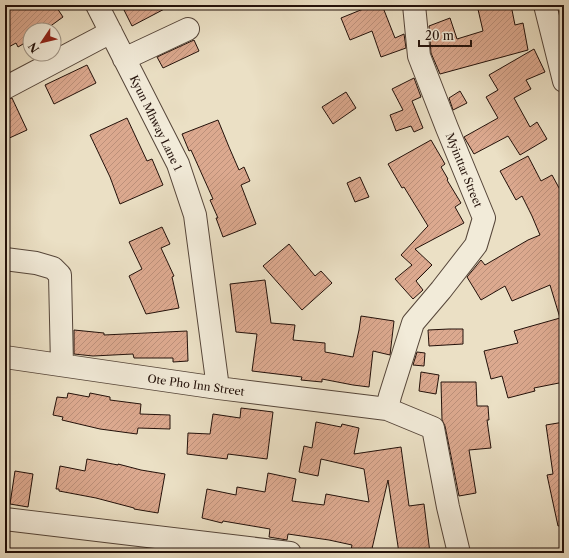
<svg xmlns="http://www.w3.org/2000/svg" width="569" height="558" font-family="'Libre Caslon Text',serif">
  <defs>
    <pattern id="building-hatch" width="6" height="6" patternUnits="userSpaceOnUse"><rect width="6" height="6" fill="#dca98f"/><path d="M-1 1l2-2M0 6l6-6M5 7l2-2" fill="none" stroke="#bc907a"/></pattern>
  </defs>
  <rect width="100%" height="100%" fill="#ebe0c5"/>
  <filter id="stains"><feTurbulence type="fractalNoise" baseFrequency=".005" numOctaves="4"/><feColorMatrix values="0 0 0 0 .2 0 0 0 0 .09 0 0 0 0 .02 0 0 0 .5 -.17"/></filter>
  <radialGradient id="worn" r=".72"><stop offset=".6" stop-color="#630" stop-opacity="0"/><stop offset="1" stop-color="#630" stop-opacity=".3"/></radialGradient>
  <path fill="url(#building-hatch)" stroke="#23110a" d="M12 5H55L63 17 45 30H30V40L18 47 16 43 5 49V9Z
    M133 5H172L132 26 124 10Z
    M373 5H382L395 38 404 34 406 48 381 57 372 31 350 40 341 18Z
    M477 5H511L515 25 523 23 528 50 440 74 431 53 429 26 450 18 457 39 483 31Z
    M194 40 199 51 163 68 157 57Z
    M534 49 545 72 526 80 531 89 514 98 530 127 537 122 547 139 520 155 508 136 474 154 464 137 498 118 486 97 498 90 489 75Z
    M87 65 96 83 54 104 45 85Z
    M414 78 421 97 412 101 423 128 414 132 411 126 396 131 390 115 403 110 392 89Z
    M460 91 467 103 453 110 449 98Z
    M346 92 356 108 333 124 322 107Z
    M12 98 27 130 5 140V100Z
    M127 118 147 161 152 159 163 185 120 204 110 177 90 135Z
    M218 120 229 147 239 170 244 167 250 181 241 185 256 224 223 237 216 218H218L210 200 213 199 191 150 189 151 182 134Z
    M431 140 445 164 441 167 448 179 447 180 461 203 455 207 464 223 415 249 432 265 416 281 423 290 413 299 395 279 412 265 401 255 426 228 428 226 404 187 402 188 388 164Z
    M528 156 541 181 552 175 564 197V382L534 388 535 391 508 398 502 376 491 379 484 351 518 343 514 331 560 318 550 285 512 301 505 286 481 300 467 277 481 260 485 265 528 240 540 235 532 216 522 196 516 200 500 171Z
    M360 177 369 197 355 202 347 183Z
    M162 227 170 244 161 248 174 276 172 277 179 308 146 314 129 276 142 269 129 242Z
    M289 244 315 276 321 271 332 283 302 310 263 266Z
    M265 280 271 323 295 325 293 340 325 343V352L353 357 359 330 361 316 394 321 390 355 373 351 369 387 353 385 322 379V382L301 380 302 377 252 371 257 334 236 332 230 284Z
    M449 329H463V344L429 346 428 330Z
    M74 330 104 333V335L187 331 188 361 173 362V358H134L133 354 93 356 74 354Z
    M417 352 425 353 424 366 413 365Z
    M421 372 439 375 436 394 419 391Z
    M441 382H476L477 406H488L489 420H487L491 448 469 450 476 493 459 496 445 426 442 420Z
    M68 393 89 397 90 393 110 397V400L141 404 140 414 170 415V429L138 428 137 434 100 429 62 420 63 417 53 415 57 397 67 398Z
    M241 408 273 412 267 459 228 454 227 459 187 454 188 433 210 434 213 414 240 418Z
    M316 422 341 427 342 424 359 428 354 454 401 447 409 506 424 504 430 553H399L388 480 371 553H363L351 550 352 545 329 540 288 534 287 540 269 537 270 529 223 521 222 523 202 518 207 489 236 495 237 487 265 492 268 473 296 479 292 501 324 505 326 494 369 502 364 469 321 459 318 476 299 472 304 446 312 448Z
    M564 422V525L558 526 547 475 553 474 546 425Z
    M87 459 118 465V464L141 470 165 474 158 513 134 509V508L96 498 59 491V489H56L60 466 85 471Z
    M15 471 33 474 28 507 10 504Z"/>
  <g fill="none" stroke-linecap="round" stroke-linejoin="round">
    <defs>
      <path id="minor" d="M97 5 178 164 195 215 218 388
        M545 5 564 81
        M124 59 188 29
        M5 88 111 32
        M5 259 36 263 53 268 60 275 62 365
        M5 357 218 388 387 409 433 428 448 507 459 553
        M387 409 390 396 413 323 441 290 476 245 484 218 447 128 419 56 414 5
        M5 519 290 553"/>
    </defs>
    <use href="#minor" stroke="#554539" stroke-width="24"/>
    <use href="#minor" stroke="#f2ebd9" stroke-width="22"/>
  </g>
  <g text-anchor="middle" stroke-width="3.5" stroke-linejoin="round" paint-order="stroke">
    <g font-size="11" fill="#23110a" stroke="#f2ebd9">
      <text transform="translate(156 123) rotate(64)" y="4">Kyun Mhway Lane 1</text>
      <text transform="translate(464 170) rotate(68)" y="4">Myinttar Street</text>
      <text transform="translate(196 385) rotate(8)" y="4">Ote Pho Inn Street</text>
    </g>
  </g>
  <rect width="569" height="558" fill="none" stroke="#ebe0c5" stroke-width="20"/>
  <rect x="6" y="6" width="557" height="546" fill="none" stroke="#23110a" stroke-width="2"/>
  <rect x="10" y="10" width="549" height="538" fill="none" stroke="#23110a"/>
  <g transform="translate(42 42) rotate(235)"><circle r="19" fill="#f2ebd9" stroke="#9f9486"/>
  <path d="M0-3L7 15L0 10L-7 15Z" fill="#8f2418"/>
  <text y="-6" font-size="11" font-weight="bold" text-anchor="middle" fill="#23110a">N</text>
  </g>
  <path d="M419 40v6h52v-6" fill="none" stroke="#23110a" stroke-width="2"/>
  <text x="425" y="40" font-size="12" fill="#23110a" stroke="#f2ebd9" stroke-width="3" paint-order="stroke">20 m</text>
  <rect width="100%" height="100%" filter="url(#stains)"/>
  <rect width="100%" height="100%" fill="url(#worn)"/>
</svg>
